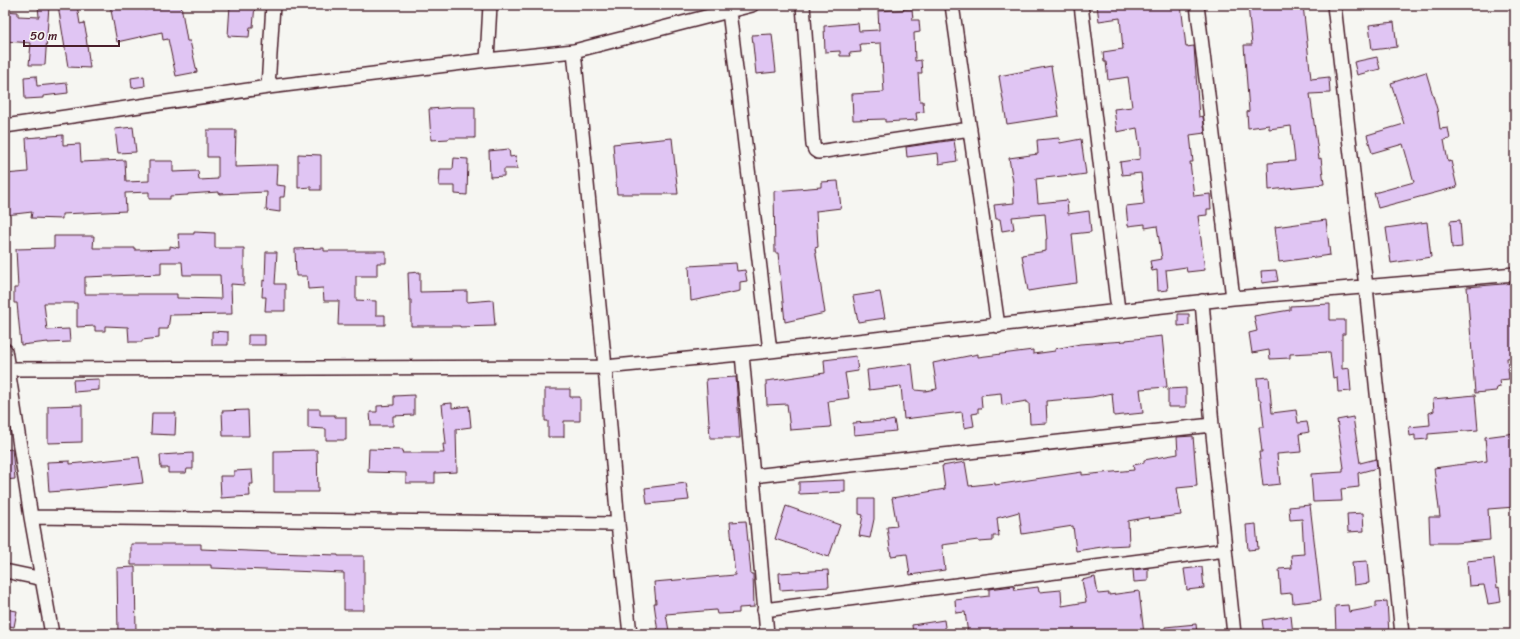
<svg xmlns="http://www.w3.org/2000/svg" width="1520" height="639" font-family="Sriracha,sans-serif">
  <rect width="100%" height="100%" fill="#f6f6f2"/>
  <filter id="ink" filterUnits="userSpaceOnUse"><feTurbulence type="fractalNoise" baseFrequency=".025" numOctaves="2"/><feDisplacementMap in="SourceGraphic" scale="8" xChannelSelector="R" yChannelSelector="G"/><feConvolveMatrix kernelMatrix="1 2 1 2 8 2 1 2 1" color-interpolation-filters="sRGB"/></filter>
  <g filter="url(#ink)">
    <path fill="#e0c5f3" stroke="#4a1f2b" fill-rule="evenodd" d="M38 5H49L45 65H29L31 43 5 41V11L18 12V16L39 17Z
      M58 5H77L80 24 84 23 87 37H86L90 68 68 67Z
      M110 5H144L145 10 181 5 187 41H190L197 72 176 76 168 39 163 40 162 32 117 42Z
      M230 5H255L253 27H250L249 37 228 36Z
      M1097 5H1181L1186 47 1194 46 1199 117 1203 116 1205 133 1190 135 1193 162H1190L1194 196 1210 194 1211 209H1207V215L1198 216 1205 270 1187 272 1186 267 1166 270 1168 290 1158 291 1157 270 1152 271 1150 261 1162 259 1157 226 1145 228V224L1128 226 1126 206 1144 204 1141 173 1122 175 1120 162 1140 159V149L1137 128 1117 132 1114 109 1132 107 1128 77 1108 80 1106 62H1104L1103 52 1123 49 1120 18 1099 21Z
      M1248 5H1303L1311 79 1329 77 1330 93 1310 94 1319 159 1321 158 1324 184 1269 190 1268 163 1295 161 1291 126 1269 129V125L1248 128 1247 112 1249 111 1244 45H1252Z
      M912 9 913 20H919L920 32 914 33 915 61 921 60 922 73H918L920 101H923L924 112 916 113 917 120 885 122V119L853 120 852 94 884 92 881 43 860 44 861 52 849 53 850 56H840V51L825 52 824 26 858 23 859 31 879 30 878 11Z
      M1394 22 1397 47 1372 50 1369 25Z
      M772 34 776 72 756 74 752 35Z
      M1377 57 1380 69 1357 75 1354 62Z
      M1051 66 1059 116 1007 124 999 76Z
      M1426 72 1437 109 1440 129 1448 128 1450 139 1444 140 1448 162 1451 161 1457 187 1378 208 1374 193 1414 182 1403 144 1372 153 1367 135 1404 124 1391 83Z
      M36 76 37 86 67 83 68 93 43 96V98L25 99 24 77Z
      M144 76 145 86 132 88 131 78Z
      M456 107H475V138H449V139L431 140 429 109Z
      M133 127 136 152 118 153 115 129Z
      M207 130H236L235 167 266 166V165H277L276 185 285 186 284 197H280V212L266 210 267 192 219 194V192L188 194V195L170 196V199H149V192L125 193 126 211 62 214V219L31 218 32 212 6 215 5 174 28 172 26 138 63 135V145L80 144 81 162 125 160 126 182 149 181V161H173V172L198 171 199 180 218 179V157H207Z
      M672 138 678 194H617L613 144Z
      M1059 138 1060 143 1081 139 1086 174 1071 176V175L1036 179 1038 203 1067 200 1068 214 1089 211 1091 232 1072 234 1077 283 1046 287V288L1028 291 1022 255 1046 251V239H1047L1045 214 1012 217 1014 229 1002 231 1000 219H996L994 205 1014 203 1013 182 1009 158 1038 154 1037 140Z
      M954 140 957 161 939 164 938 153 907 157 906 147Z
      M509 149 510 157 516 156 517 169H504V176L490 177 489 151Z
      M298 154 321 155V190H311V187L298 188Z
      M454 158 468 159 467 195 455 194V186H439L440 169H453Z
      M838 181 841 208 816 211 818 247 815 248 825 313 785 322 778 253H775L774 191 821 187V182Z
      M1326 220 1330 255 1279 262 1275 227Z
      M1460 220 1462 247 1452 248 1450 221Z
      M1427 222 1431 257 1391 263 1386 228Z
      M194 232 215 233V248H244V285L231 284 232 314 170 315 168 329H159V338L142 340V342H129L128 327 105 326V331H95V326L77 327V303H44L47 330 69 329 70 342 48 343V342L21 345 17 303H14V288H18L16 249 54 248V236H94L93 248H135V250L170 249V246L179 248 178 234H194ZM161 262H182L183 275H220L221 299 177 298V294H85V277L161 274Z
      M324 248V251H386V263H377V276H356V300L376 301V315H385V325H338L339 301H324L323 288 308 289 307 276H296L295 249Z
      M266 252H277L275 284H285V311H265L266 297H262L263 280 265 281Z
      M736 263 737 271 745 270 747 281 740 282V291L691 301 689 266Z
      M1276 270 1278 281 1262 283 1261 271Z
      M420 272V292L467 291V302L493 300 495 326 460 327V326H411V300H409L408 273Z
      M1515 283V357L1507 358 1509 379 1499 380 1500 387 1497 388 1496 391 1475 393 1467 287Z
      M880 292 885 318 858 322 853 296Z
      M1330 304V320H1345V334H1342V369L1349 368 1351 391 1338 392 1337 377 1333 378 1330 352 1290 354V358L1270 359 1269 350 1252 353 1249 333 1257 331 1254 316 1290 310V306Z
      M1178 314H1189V325L1178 326Z
      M212 331 228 332V345H212Z
      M248 335H265V345H248Z
      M1162 336 1167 387 1140 389 1143 413 1114 416 1112 393 1092 397 1046 401 1047 423 1030 424 1029 403H1027V401L1002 405 1001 393 981 395 982 408H978V413L972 414 974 426 964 428 962 412 904 419 901 386 869 390 867 370 912 364 915 390 925 391 937 389 933 363 978 354V357L1033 350V354L1055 351V349L1080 344 1126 341V340Z
      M856 356 858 371 845 373 849 398 828 401 831 427 790 430 787 404 767 405 766 381 825 373 824 360Z
      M736 377 740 438H710L706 379Z
      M1269 377 1272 413 1296 410 1298 423 1307 422 1309 432 1299 434 1301 452 1277 454 1280 484 1263 486 1259 452H1262L1259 427H1264L1261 400H1259L1257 378Z
      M99 379V390L74 392 73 380Z
      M1186 388V407H1168V389Z
      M545 389H570V397H580V421H564V437H548V421H545Z
      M414 395V415L393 416V426H371L370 412H377V406L394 405V396Z
      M1475 395 1478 430 1428 434V439L1415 440V435L1410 436 1409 427 1430 425 1429 413 1434 411 1433 399Z
      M452 403V408L469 406 471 427 456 429 457 472 435 473V483H406V473L368 472 369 449 403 450 402 453H444L443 444H446L442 404Z
      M82 405V442L48 443V406Z
      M308 409H320V415H335V417H346V440H326V429L308 428Z
      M248 410 249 436H223L222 411Z
      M152 413H176L175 435 151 434Z
      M1353 417 1360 463 1376 459 1377 468 1358 473 1359 487 1341 489 1342 501 1313 502 1311 474 1343 472V468H1344L1337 420Z
      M894 420 896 431 854 435 853 423 884 421V422Z
      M1515 433V507L1488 509 1490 540 1455 543H1430L1429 517H1440L1434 468 1487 461 1485 437Z
      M1193 436 1197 486 1177 488 1181 515 1149 519V517L1128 521 1129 545 1108 546 1076 551 1073 526 1022 534 1019 512 997 518 999 536H993V541L979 542 978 540 942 545 945 570 910 575 907 554 891 556 887 527 897 526 892 498 945 489 942 466 965 462 969 486 995 483V485L1082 472V475L1134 470 1133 465 1144 463V460L1178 454 1177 437Z
      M12 449 15 479 5 480V450Z
      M317 450 318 492H274V451Z
      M193 453V469H187L186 473H168V468H161L160 455Z
      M139 457 143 483 76 490 49 492 47 462 70 461V464Z
      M252 470 253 484H249L250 496 221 498 220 476H234V471Z
      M845 480V492L799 494V482Z
      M686 483 689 500 647 504 645 488Z
      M859 499H874V519L870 538 859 536 863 515 859 514Z
      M1310 505 1321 600 1293 603 1292 593 1281 594 1279 569 1292 568 1291 555 1304 554 1302 519 1290 520 1289 507Z
      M786 506 840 525 829 557 775 539Z
      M1363 513 1364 531 1348 532 1347 514Z
      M746 521 751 574H753L754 607 739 608V613L717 614 716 610 666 614 669 631 658 633 654 603H656L654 582 735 575 730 522Z
      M1256 524 1258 549 1248 550 1246 525Z
      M131 544H201V549L271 552V553L338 555V556H364V610H344V573L211 568V565H131Z
      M1494 558 1497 588 1499 587 1501 602 1488 604 1484 585 1469 586 1467 561Z
      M1367 561 1369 583 1354 585 1352 562Z
      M135 567 136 634H118L117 568Z
      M1202 567 1204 588 1187 590 1184 569Z
      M1148 568V581L1134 582 1133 570Z
      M828 570 829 587 780 590 779 573Z
      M1095 577 1098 594 1109 593V595L1139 591 1144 634H1058V630L1023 634H968L965 612 956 613 955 600 989 596V589L1014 586 1015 590 1038 587 1039 592 1061 590 1062 606 1086 602 1082 580Z
      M1387 601 1389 634H1336L1335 606 1348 605 1349 612 1376 607V602Z
      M5 609 17 611 14 627 5 625Z
      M1291 616 1293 634H1264L1262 620Z
      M944 620 946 634H913L912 625Z
      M1196 624 1197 634H1165V627Z"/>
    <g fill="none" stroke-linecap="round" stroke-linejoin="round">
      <defs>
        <path id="minor" d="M803 5 813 145 815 150 818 152 970 129
          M952 5 998 326
          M1081 5 1118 310
          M1197 5 1233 298
          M1334 5 1366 287 1402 634
          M729 11 770 351
          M574 51 605 367 618 524 630 634
          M487 60 490 5
          M268 87 273 5
          M5 126 268 87 487 60 574 51 752 5
          M1202 301 1212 425 1234 634
          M5 350 31 517 52 634
          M742 354 767 634
          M8 369 605 367 770 351 1233 298 1515 274
          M753 476 1212 425
          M31 517 618 524
          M5 571 43 579
          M764 610 1225 550"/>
      </defs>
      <use href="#minor" stroke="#4a1f2b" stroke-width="16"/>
      <use href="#minor" stroke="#f6f6f2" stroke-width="13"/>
    </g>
  </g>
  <rect width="1520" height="639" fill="none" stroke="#f6f6f2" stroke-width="20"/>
  <rect x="10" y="10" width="1500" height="619" fill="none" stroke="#4a1f2b" stroke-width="1.5" filter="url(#ink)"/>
  <path d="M24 40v6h95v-6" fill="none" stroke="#4a1f2b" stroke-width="2"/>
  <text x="30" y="40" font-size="12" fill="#4a1f2b" stroke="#f6f6f2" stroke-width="3" paint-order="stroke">50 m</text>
</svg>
